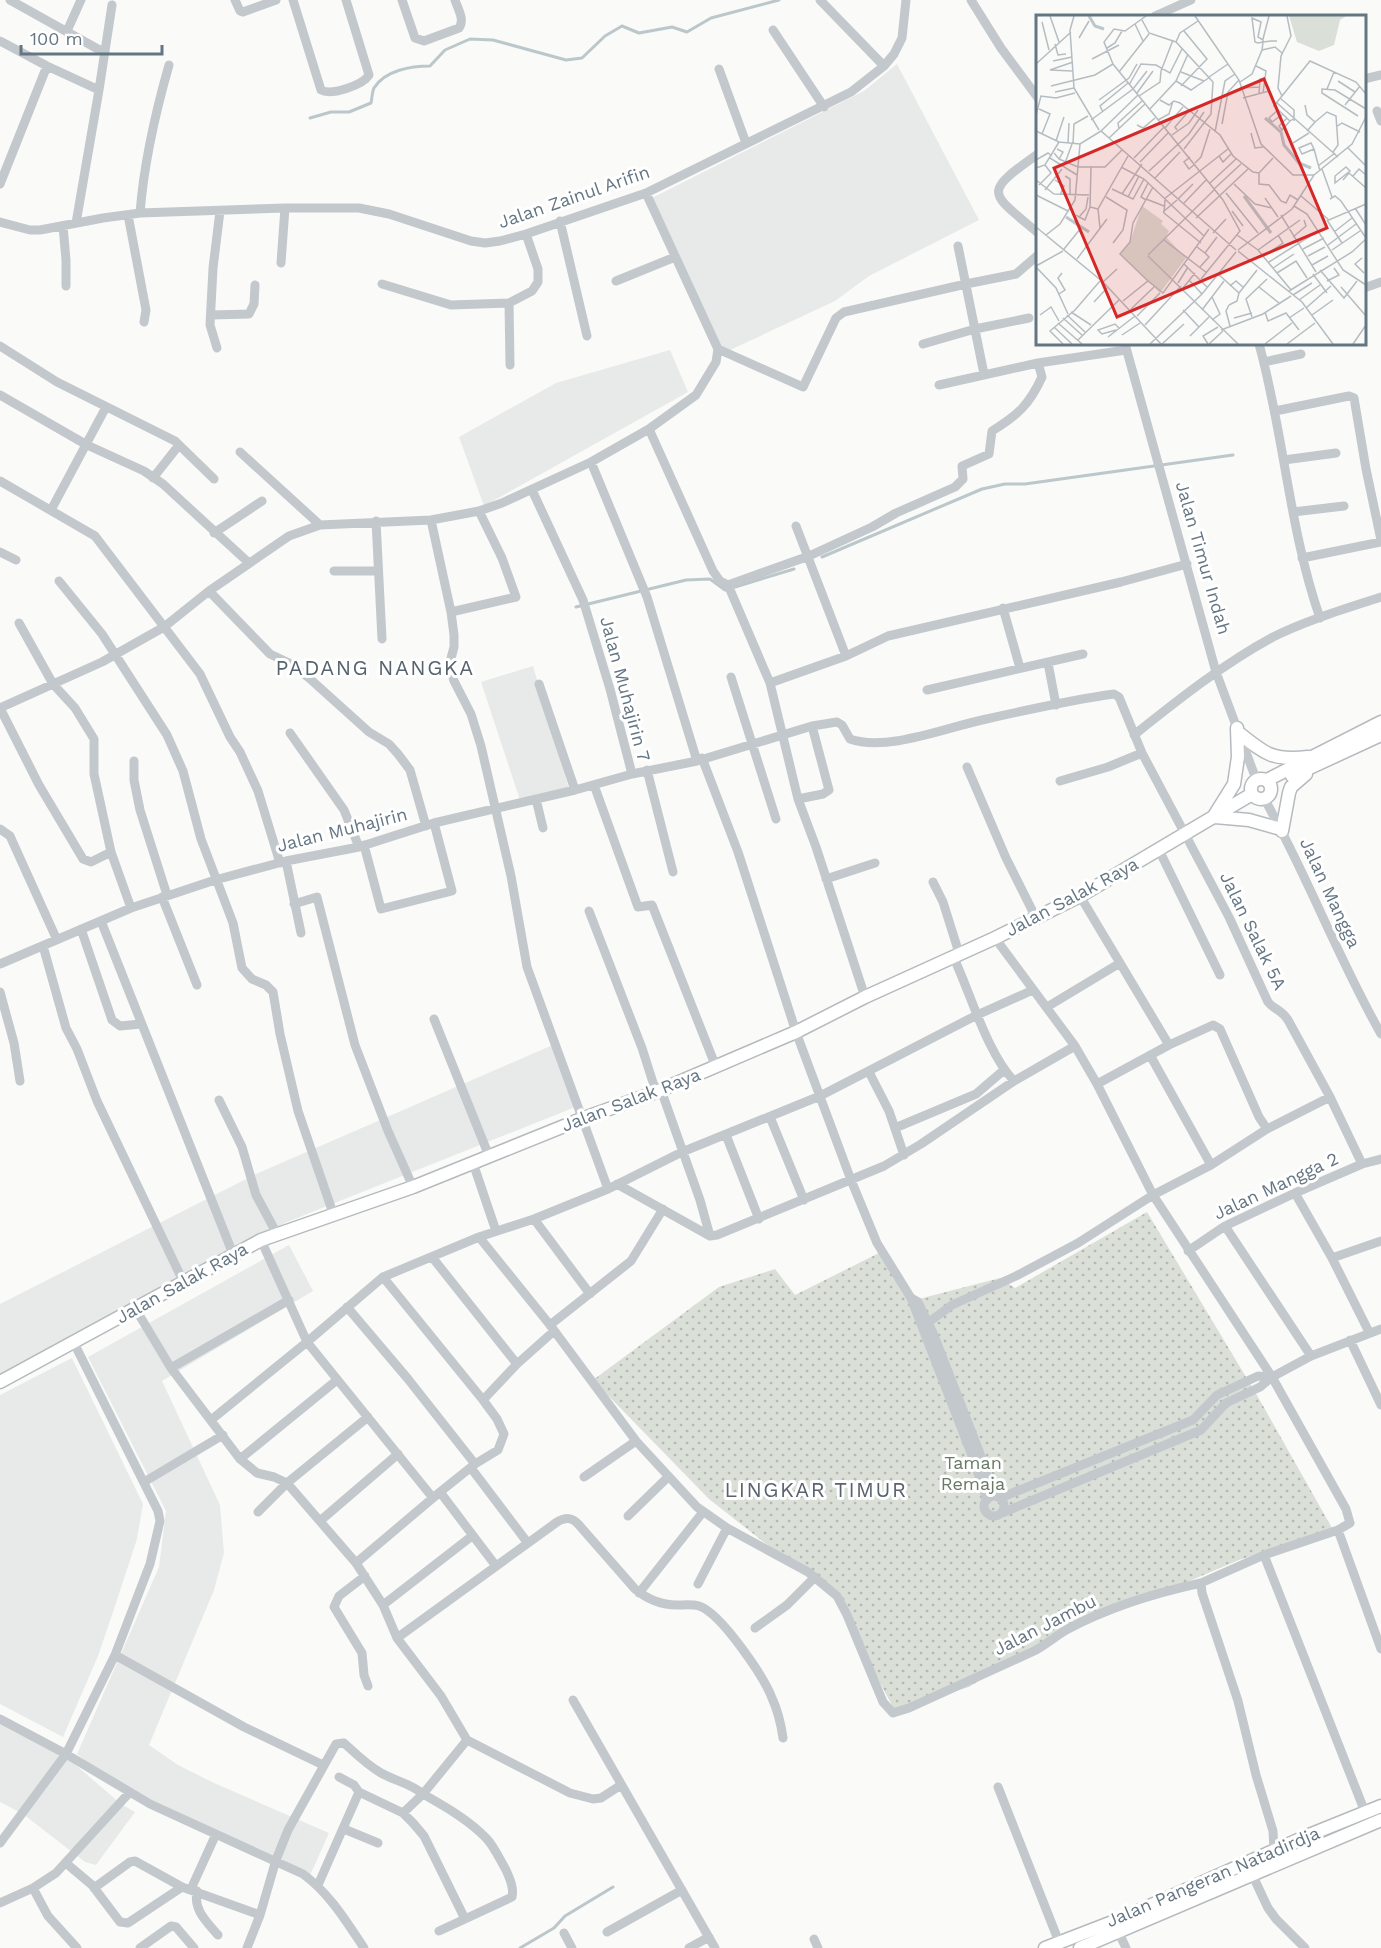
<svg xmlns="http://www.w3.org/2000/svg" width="1381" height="1948" font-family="'Work Sans',sans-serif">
  <defs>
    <pattern id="park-dots" width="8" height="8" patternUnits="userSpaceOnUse" patternTransform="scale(1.5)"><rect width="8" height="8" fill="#dadfd7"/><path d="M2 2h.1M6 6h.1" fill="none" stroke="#b4b9b4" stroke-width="1.8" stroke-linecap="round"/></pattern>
  </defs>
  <rect width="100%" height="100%" fill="#fafaf8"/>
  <path fill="#e8e9e9" d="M897 64 979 220 869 276 835 301 730 350 722 347 652 198 864 91Z
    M670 350 688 392 484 506 459 437 556 383Z
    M533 666 569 789 520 800 481 682Z
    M555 1044 578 1106 287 1222 0 1374V1304L256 1174Z
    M289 1245 313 1291 162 1381 220 1505 224 1553 214 1590 149 1745 178 1765 214 1783 329 1833 308 1880 130 1797 77 1754 159 1567 166 1511 88 1357Z
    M72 1358 143 1504 137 1539 112 1615 98 1656 63 1737 0 1704V1395Z
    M0 1721 63 1754 121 1804 135 1812 96 1865 85 1862 23 1814 0 1802Z"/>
  <path fill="url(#park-dots)" d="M1147 1212 1258 1397 1332 1528 1239 1560 1033 1647 969 1687 894 1709 835 1598 709 1499 593 1380 719 1287 775 1269 795 1295 881 1252 911 1301 1000 1278 1015 1288Z"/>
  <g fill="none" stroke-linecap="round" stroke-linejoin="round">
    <path stroke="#bbc7cb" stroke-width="3" d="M310 118 331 112H349L371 103C372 99 372 92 374 88 385 70 412 66 430 66L445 50 470 39 493 40 566 60 582 58 605 36 622 26 639 33 672 27 687 32 711 18 779 0
      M822 557 982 489 1005 484H1025L1233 455
      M735 587 794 569
      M576 607 686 580 710 579 725 590 729 589
      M520 1948 554 1928 565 1916 613 1887"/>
    <defs>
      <path id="major" d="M1239 733C1265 754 1273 761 1308 757
        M1292 776 1381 735
        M1251 789a10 10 0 1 1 20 0a10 10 0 1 1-20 0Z
        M1267 780 1381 722
        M1214 816 1234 784 1238 757 1237 728
        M1215 817 1249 820 1281 829
        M1282 831 1289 793 1291 787 1306 774
        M0 1382 261 1240 413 1187 584 1118 656 1092 796 1032 865 997 995 938 1080 896 1252 794
        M1045 1948 1120 1919 1309 1835 1381 1806
        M1080 1948 1381 1820"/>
    </defs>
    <use href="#major" stroke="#b5babe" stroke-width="15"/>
    <path stroke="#c3c8cc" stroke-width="9" d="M10 0 105 53
      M235 0 240 11 243 12 276 0
      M293 0 321 90C331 96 363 85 369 75L346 0
      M402 0 415 38 424 41 459 28C465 20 458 9 455 0
      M820 0 884 66
      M971 0 1001 48 1038 98
      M1155 16 1191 0
      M773 30 824 107
      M67 31 81 0
      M0 41 47 66 99 90
      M719 69 746 143
      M1364 79 1381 75
      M1377 111 1381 121
      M1038 154C981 194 990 192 1038 233
      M0 184 47 66
      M140 213C144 162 155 114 169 65
      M128 215 146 310 144 322
      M560 221 587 336
      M0 222 30 230H40L103 218 140 213 285 208H359L389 214 471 241 485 243 500 241 526 234 646 193 851 92 884 66 894 54 902 38 906 0
      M76 223 99 90 112 5
      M63 226 66 260V286
      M958 246 984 374
      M281 263 285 208
      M616 281 675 257
      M382 284 451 305 509 303 532 291 538 282V269L526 234
      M1364 288 1381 282
      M509 303 510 365
      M211 315 249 314 254 304 255 285
      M923 344 975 329 1029 318
      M1125 344 1216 672 1256 779
      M1259 344C1284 434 1289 529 1320 618
      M0 346 57 382 175 441 214 479
      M217 348 210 325 213 268 220 211
      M718 349 803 387 836 318 844 312 966 284 1016 274 1038 255
      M1264 362 1301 354
      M939 385 1038 363 1126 350
      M0 395 87 445 144 471 163 484 249 563
      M1275 411 1349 396 1354 398 1366 469 1381 540
      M649 429 713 571 720 581 728 585 770 683 798 799 816 847 865 997
      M240 452 320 525
      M1284 460 1336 453
      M591 462 647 597 697 761
      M153 478 179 445
      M0 481 95 536 200 674 230 737 240 752 258 791 280 863
      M532 490 583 600 610 689 632 774
      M51 510 106 407
      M1293 512 1344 506
      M431 520 451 612 454 635V647L450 662 451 670 454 681 471 714 481 746 511 876 527 967 608 1189
      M376 521 382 639
      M796 526 846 656
      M214 533 262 501
      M0 552 16 560
      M1302 558 1381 542
      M334 571H378
      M59 581 102 634 167 735 183 771 201 839 233 923 242 968 252 979 266 985 273 992 280 1034 298 1111 333 1213
      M728 585 809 556 872 527 896 513 955 487 963 479 962 466 989 454 992 431C1018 415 1029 405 1042 377L1038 363
      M209 591 270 654 289 663 309 678 369 732 389 744 398 754 410 770 426 826
      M1003 608 1020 668
      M451 612 516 597 502 558 479 511
      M19 623 53 684 75 708 94 739V774L111 852 131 908
      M1048 663 1056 705
      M731 677 776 819
      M770 683 846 656 888 636 1121 582 1187 564
      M539 684 575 790
      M927 690 1083 654
      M0 708 102 662 164 627 209 591 289 536 320 525 431 520 479 511 502 503 591 462 649 429 696 395 716 362 718 349 646 193
      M0 708 39 785 83 859 91 862 111 852
      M290 733 344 810 359 847
      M1134 735C1178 700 1223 664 1273 637 1307 620 1345 609 1381 597
      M702 758 738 852 796 1032 851 1180 877 1243 911 1298 973 1458 987 1500
      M134 761V780L140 810 167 895
      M967 767 1006 858 1036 918
      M647 770 673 872
      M1060 781 1108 767 1142 753
      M594 785 638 907 652 905 716 1067
      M1264 798C1307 875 1338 958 1381 1034
      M536 799 543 828
      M798 799 823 794 829 790 812 726
      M0 829 10 836 57 940
      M364 845 381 909 452 891 434 823
      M1159 850 1220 975
      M286 861 301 933
      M826 879 875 863
      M933 882 943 902 959 953
      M1080 896 1169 1045 1097 1084
      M162 897 197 985
      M294 904 317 897 355 1045 388 1131 413 1187
      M589 911 642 1048 656 1092
      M101 921 233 1254
      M81 929 112 1020 120 1026 141 1024
      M995 938 1075 1046 1097 1084 1153 1195 1272 1377 1346 1509 1350 1523 1338 1530 1264 1555 1201 1583 1202 1593 1238 1701 1256 1775 1273 1831 1274 1851
      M43 946 66 1028 77 1049 97 1101 183 1281
      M953 956C970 992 987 1053 1014 1081
      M0 964 131 908 215 880 286 861 359 847 434 823 575 790 632 774 697 761 812 726 837 722 842 725 850 739C886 752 945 728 982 720 1026 710 1070 700 1114 694L1119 697 1142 753 1229 917 1268 1002C1273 1009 1281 1009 1288 1020L1330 1097 1362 1164
      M0 992 14 1043 20 1081
      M1047 1007 1120 963
      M434 1019 489 1156
      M1169 1045 1213 1025 1220 1029 1259 1117 1267 1129
      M1150 1055 1211 1165
      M869 1072 889 1111 904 1155
      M661 1090 700 1200 710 1236
      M219 1100 242 1147 256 1195 277 1234
      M770 1117 804 1200
      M895 1128 976 1094 1004 1070
      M726 1135 759 1219
      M473 1163 496 1231
      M617 1184 710 1236 717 1235 884 1166 921 1144 1014 1081 1075 1046
      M1295 1193 1332 1258 1369 1332
      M534 1219 590 1294
      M1225 1226 1311 1356
      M479 1237 550 1325 636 1441 697 1507 727 1528 808 1572 837 1596 847 1615 883 1702 893 1713 909 1708 1032 1652C1045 1646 1055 1636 1068 1629 1109 1607 1155 1593 1201 1583
      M261 1240 307 1342 433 1498
      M1188 1251 1225 1226 1295 1193 1362 1164 1381 1159
      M432 1257 517 1364 554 1331
      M1332 1258 1381 1241
      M911 1298 918 1302 933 1333 979 1451 994 1496
      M347 1307 408 1379 475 1464
      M135 1308 171 1368 240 1459 257 1473 274 1477 287 1483 356 1563 383 1605 397 1638 441 1696 467 1740 570 1793 593 1799 601 1798 621 1785
      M929 1322 952 1305 1016 1276 1078 1243 1153 1195 1211 1165 1267 1129 1330 1097
      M550 1325 631 1261 663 1209
      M1350 1340 1381 1405
      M171 1368 289 1300
      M483 1400 517 1364
      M211 1420 307 1342 383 1277 479 1237 534 1219 608 1189 682 1152 820 1096 977 1015 1033 990
      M240 1459 337 1380
      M471 1468 527 1542
      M584 1477 636 1441
      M144 1482 223 1435
      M440 1492 496 1566
      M984 1506a10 10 0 1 1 20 0a10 10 0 1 1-20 0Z
      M1000 1498 1193 1420 1217 1395 1258 1376 1272 1377
      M258 1512 287 1483 368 1417
      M1002 1513 1201 1430 1226 1403 1260 1387 1272 1377 1311 1356 1381 1329
      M628 1516 668 1477
      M320 1521 398 1454
      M1338 1530 1381 1649
      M1264 1555 1365 1812
      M356 1563 440 1492 475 1464 498 1450 504 1434 497 1419 483 1400 383 1277
      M365 1576 339 1596 334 1607 362 1653 364 1675 368 1686
      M698 1584 727 1528
      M639 1593 703 1512
      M383 1605 472 1536
      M755 1628 787 1605 815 1577
      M397 1638 557 1522C566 1517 572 1517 579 1525L635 1589C647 1599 660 1605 677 1605 684 1605 692 1604 699 1606 721 1613 764 1677 772 1698 778 1711 781 1724 783 1738
      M115 1655 244 1727 323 1765
      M573 1700 715 1948
      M0 1719 66 1754 150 1804 303 1874C330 1894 346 1921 364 1948
      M339 1777 354 1785 359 1792 403 1813 413 1823 424 1836 465 1919 439 1931
      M998 1787 1059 1942
      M403 1813 423 1794C444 1806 469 1820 486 1838 494 1846 500 1860 506 1870 510 1879 514 1888 512 1897L465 1919
      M344 1829 378 1843
      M0 1843 66 1754 115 1655 150 1564 160 1521 158 1511 74 1343
      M67 1864 92 1885 120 1922 128 1923 182 1887
      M1252 1874 1268 1908 1276 1919 1305 1948
      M318 1885 359 1792
      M33 1888 48 1916 77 1948
      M94 1888 130 1862 135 1861 182 1887 260 1915
      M191 1889 216 1834
      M197 1891C193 1910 207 1922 218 1935
      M0 1903 33 1888 56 1873 129 1793
      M1118 1931 1126 1948
      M607 1932 682 1890
      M564 1933 572 1948
      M814 1939 818 1948
      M140 1948 171 1926 176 1927 194 1948
      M247 1948 260 1915 276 1860 288 1830 336 1744 344 1743C356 1754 367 1765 381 1773 395 1781 410 1783 423 1794L467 1740
      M689 1948 709 1937"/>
    <use href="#major" stroke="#fff" stroke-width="12"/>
  </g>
  <g text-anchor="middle" stroke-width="6" stroke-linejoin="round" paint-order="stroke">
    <g font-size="18" fill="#657683" stroke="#fff">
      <text transform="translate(574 197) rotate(-19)" y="6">Jalan Zainul Arifin</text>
      <text transform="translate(1203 558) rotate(74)" y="6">Jalan Timur Indah</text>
      <text transform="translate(625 689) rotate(75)" y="6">Jalan Muhajirin 7</text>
      <text transform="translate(342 830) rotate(-14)" y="6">Jalan Muhajirin</text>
      <text transform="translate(1330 893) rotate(65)" y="6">Jalan Mangga</text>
      <text transform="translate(1072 897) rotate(-28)" y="6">Jalan Salak Raya</text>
      <text transform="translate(1253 931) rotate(64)" y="6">Jalan Salak 5A</text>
      <text transform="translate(631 1100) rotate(-21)" y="6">Jalan Salak Raya</text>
      <text transform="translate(1276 1186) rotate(-25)" y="6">Jalan Mangga 2</text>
      <text transform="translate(182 1283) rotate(-29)" y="6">Jalan Salak Raya</text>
      <text transform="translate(1045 1625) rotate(-27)" y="6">Jalan Jambu</text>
      <text transform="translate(1213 1877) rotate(-23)" y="6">Jalan Pangeran Natadirdja</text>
    </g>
    <g font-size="18" fill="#687a64" stroke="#fff">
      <text x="973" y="1469">Taman<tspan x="973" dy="21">Remaja</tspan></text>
    </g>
    <g font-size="21" letter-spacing="1.5" fill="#57646e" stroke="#fff">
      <text x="375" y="675">PADANG NANGKA</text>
      <text x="816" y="1497">LINGKAR TIMUR</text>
    </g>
  </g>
  <g transform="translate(1036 15)">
    <rect width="330" height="330" fill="#fafaf8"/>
    <path d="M253 1H310L304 5 298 30 283 36 261 27ZM106 191 127 206 125 209 133 216 130 222 150 243 124 278 85 239 94 227Z" fill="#dadfd7"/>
    <path fill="none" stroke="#bbc7cb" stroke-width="3" d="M53 1 59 11 68 14M229 103 245 117 248 130 263 148 275 153M208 181 235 218M30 202 53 217"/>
    <path fill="none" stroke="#b5bdc2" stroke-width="1.5" d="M14 1 23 27M38 1 34 15 38 73 63 115M110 1 89 16 78 14 68 27 77 49 187 185 204 216 165 264M159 1 203 65 225 129 257 160H278M106 5 113 18 140 27 177 67 175 99 148 134M6 7 13 35M99 9 107 26M43 23 53 6M227 24 233 1M140 27 144 18 162 6M19 29 22 40 30 39M71 33 79 28 86 16M226 35 239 32 246 38M56 44 83 30M17 46 36 42M0 49 35 17M220 51 230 56 227 78M36 56 14 55 37 47M125 56 137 25M83 57 113 19M145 57 168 66M173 62 192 49M140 66 155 75 174 62M302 66 319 77M204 67 216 59 226 35 227 27V25L222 22 225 7 216 3 219 27 222 28 227 27 235 26H241M93 70 105 49 120 50 134 58 146 34M15 71 59 60 77 49M145 71 171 44 148 16M204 73 223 72M291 74 298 57M19 77 38 73M101 78 117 56M223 79 224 64 229 63M103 81 124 67 125 56M246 81 242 73 245 41 255 21 251 1M207 83 233 76M244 83 258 95V106M63 85 93 63 101 49M124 85 133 90 138 86 144 88 184 120 197 141 217 157 223 158 237 143M241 88 302 142M269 90 271 100 279 107 271 116M309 90 324 71M3 94 14 99 6 119M113 95 140 66 152 39M242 95 233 103 236 107 247 99M67 97 64 91 92 68M0 100 5 81 20 83 39 78M322 101 286 78V74L299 75 330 94M251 103 243 111 246 115 254 106M257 104 254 106 238 91 274 46 320 67 330 79M55 105 97 74 111 56M122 105 133 99 137 86M279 107 291 97 300 101 302 130 297 137M186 109 192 77 203 65M101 110 107 113 119 103M300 112 306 108 324 117M129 113 147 92M83 114 82 108 106 86M141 115 139 112 152 97M0 116 23 127 44 129 65 116 200 235M65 116 102 80M179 117 189 66 199 59M215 118 219 133 227 132M136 120 153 108 162 95M73 123 109 89M20 126 28 102M32 128 33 108M257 128 273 118M37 129 38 109 52 101M312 133 330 151M278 134 266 139 263 133 275 128 278 134 284 156M18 138 23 144 27 137 21 134M183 141 187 147 195 139M154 142 148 147 153 154 159 149M14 143 41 160M98 143 128 112M23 144 42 152H69L86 135M0 145 12 138 16 141M104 147 133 117M29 148 36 129M159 148 165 142 174 114M282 151 299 138M55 152 54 192 62 194M85 152 108 164 168 221M310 152 314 156 299 168V161ZM0 153 9 150 23 127M286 154 296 182M113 156 153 119 168 97M223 158V169L233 170 245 186 250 188 254 180 262 185M29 161 34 164V180M317 161 323 154 330 160M119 163 144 137M0 165 18 179 53 180M19 165 28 171 24 180M307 165 313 158 330 173M174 168 200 144M198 169 219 189 236 193M3 170 15 158 9 150M76 174 97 184 108 164M178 174 205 149M9 175 26 154M190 178 222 218M86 179 106 149M0 180 32 196M265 181 293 205 330 189M70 182 91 195 87 215 77 228M92 182 103 161M229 183 242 202M110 184 128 191M128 184 192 134M142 184 157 169M294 184 299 181 305 186 330 223M110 185 105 182 112 168M129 185 128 198 165 228M148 188 171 164M258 191 271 199 307 255 330 270M319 193 330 210M196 196 207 211M127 197 141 185M40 200 43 202 50 194 52 182M245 200 280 257M43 202 49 205 54 192M160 203 212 154M291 205 306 228M0 212 67 267 125 329M64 213 62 194 92 141M298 217 316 203M177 218 190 204M10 220 24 209 39 185 44 129M201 220 222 235 255 275M257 222 270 211 268 205M128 225 171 258M292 230 320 209M161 232 169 238 181 222M28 234 45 213M267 234 288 223M202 235 256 194 278 160 316 129 330 102M222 235 264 205M296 235 324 216M202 236 266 287 297 329M112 240 178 175M112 241 202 329M228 241 247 228 242 220M272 241 289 232M326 243 319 249 328 258M41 244 71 204M233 247 279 218M148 249 171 272M276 250 292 241M0 251 27 236M0 252 20 273 32 299M164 252 173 242 169 238M237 253 258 239M284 255 308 283 321 266M181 258 203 278 201 286 193 290M241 258 260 246 271 263M277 259 291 278M153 265 166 279M112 266 84 239 94 227 97 208 117 172M291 266 303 260 298 253M67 267 81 254M142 268 152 252M194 271 200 266 208 273M223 272 243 288M305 272 330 301M147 273 159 258M253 276 316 237 330 224M203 278 221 255M23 279 29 275 22 263 26 258M257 280 276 268M263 285 284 270M87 286 112 266 127 278 173 214M58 287 71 273M193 290 190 296 194 311M270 293 295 271M95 294 118 272M147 295 163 312M166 295 188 266M35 297 55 310M229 297 232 306 250 298 263 315M4 300 15 292 23 306M31 300 49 317M276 300 297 285M101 301 124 278M216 302 210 284 231 264M27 303 47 321M198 303 216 298M253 303 268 293M176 305 184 299 176 282M22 308 46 329M109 310 145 271M18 312 36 329M80 315 66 319 62 315 79 309 83 313M185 315 227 299 255 281M86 320 104 308M154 321 173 302M72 322 99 301M42 325 83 285M27 329 14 316 39 295 64 266M114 329 166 279 200 237M126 329 148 309M172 329 167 321 182 312M173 329 187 316M229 329 256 308M251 329 279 308M317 329 330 310"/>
    <path fill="#d62828" fill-opacity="0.15" stroke="#d62828" stroke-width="3" d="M228 64 291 213 81 302 18 153Z"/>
    <rect width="330" height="330" fill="none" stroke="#657683" stroke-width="3"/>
  </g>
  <path d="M21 45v9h141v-9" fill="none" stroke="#657683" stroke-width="3"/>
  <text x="30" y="45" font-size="18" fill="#657683" stroke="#ffffff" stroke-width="4.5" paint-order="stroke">100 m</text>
</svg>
